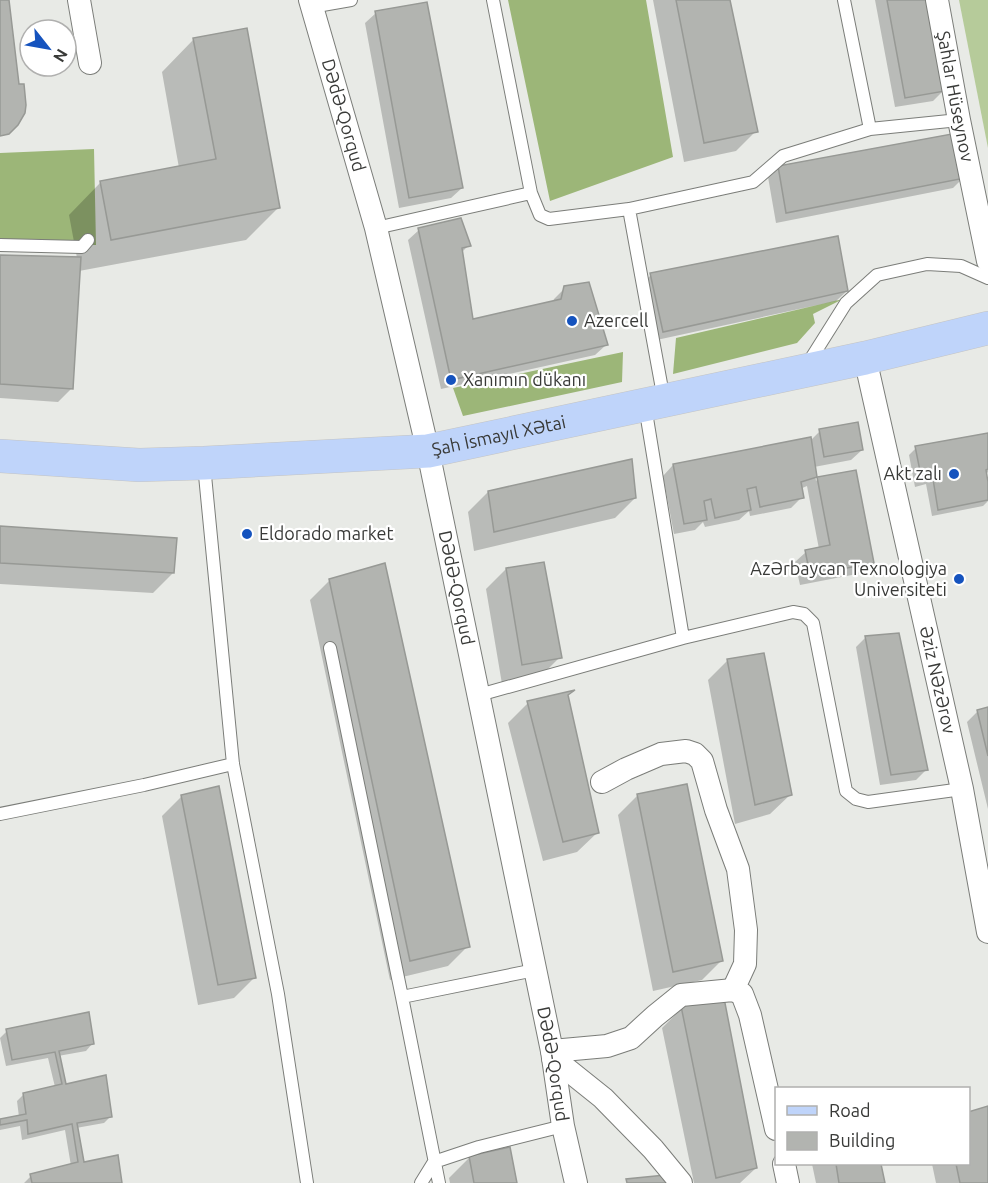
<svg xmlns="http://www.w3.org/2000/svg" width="988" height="1183" font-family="Ubuntu,sans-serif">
  <rect width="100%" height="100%" fill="#e8eae6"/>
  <path fill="#b6cb9a" d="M959 0H988V148Z"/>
  <path fill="#9cb678" d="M508 0H646L673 157 550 201Z
    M94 149 96 245 0 244V153Z
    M843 299 813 314 815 323 797 343 673 374 676 338Z
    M623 352 622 382 463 416 453 388Z"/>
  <path fill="#0003" d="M653 0H729L756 131 736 151 684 162Z
    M875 0H926L943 91 933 101 895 107Z
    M376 13 462 188 451 198 399 208 365 23Z
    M194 39 278 208 246 240 79 271 72 388 58 402 0 398V257L77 258 69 215 101 182 179 168 162 72Z
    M779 167 963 178 953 188 776 223 768 177Z
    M419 230 469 245 461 253 472 321 553 302 554 299 565 288 606 345 595 355 441 389 408 240Z
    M651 275 847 291 836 301 652 341 641 285Z
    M820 431 862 450 851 460 814 467 816 481 818 479 873 562 862 573 800 585 795 562 806 552 819 549 807 486 800 489 802 497 791 508 750 516 749 511 739 520 705 527 703 522 695 530 674 534 663 476 673 465 810 441Z
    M988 443V472L985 475 988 490V501L983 506 932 516 926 484 915 487 909 455 916 448Z
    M488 492 635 498 615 518 474 551 468 512Z
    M0 527 173 573 153 593 0 584Z
    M506 569 560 657 540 677 502 684 486 589Z
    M330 580 468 946 448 966 390 980 310 600Z
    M866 637 926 770 916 780 880 785 856 647Z
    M728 660 791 794 770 814 735 824 708 680Z
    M567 695 598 832 577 852 543 861 508 723 528 703Z
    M988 709V809L967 722 978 711Z
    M638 795 722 960 702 980 653 991 618 815Z
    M182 796 254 978 234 998 198 1005 162 816Z
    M682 1008 756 1168 740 1183H694L662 1028Z
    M7 1031 92 1044 86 1051 58 1056 65 1085 111 1116 104 1123 76 1128 83 1164 121 1183H24L31 1176 71 1166 65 1130 22 1140 20 1126 0 1130V1121L19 1117 17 1101 24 1094 55 1087 48 1058 6 1066 0 1038Z
    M988 1112V1183H936L932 1164H968Z
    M469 1158 515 1183H450L449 1178Z
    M812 1164H880L884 1183H816Z"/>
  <path fill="#b2b4b0" stroke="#979995" stroke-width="1.5" d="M0 0H9L19 84H24L26 105 25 113 18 125 9 134 0 136Z
    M676 0H730L758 132 704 143Z
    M887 0H928L945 91 905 98Z
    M427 2 463 188 409 198 375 11Z
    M247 28 280 208 111 240 100 181 216 159 193 38Z
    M957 133 965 178 786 213 778 166Z
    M461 218 471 246 462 248 473 319 561 299 564 286 589 282 608 345 451 380 418 228Z
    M838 236 848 291 663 332 650 273Z
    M0 255 81 257 73 389 0 384Z
    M858 422 863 450 824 457 819 429Z
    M988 433V469L986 470 988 482V500L938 510 933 479 922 481 915 446Z
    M811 437 817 477 801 482 804 498 760 507 756 487 747 489 751 510 715 518 711 499 704 501 707 520 684 524 673 464Z
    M632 459 636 498 494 532 488 491Z
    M856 470 874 563 810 575 805 550 830 545 817 477Z
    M0 526 177 538 174 573 0 563Z
    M544 562 562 658 522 665 506 568Z
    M385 563 470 947 410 961 329 579Z
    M899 633 928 770 891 775 865 636Z
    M764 653 792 795 755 805 727 659Z
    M575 690 568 695 599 833 563 842 527 701Z
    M988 707V756L977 710Z
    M687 784 723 961 673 972 637 794Z
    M219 786 256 978 218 985 181 795Z
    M724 998 757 1168 716 1178 681 1006Z
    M89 1012 94 1044 59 1051 66 1084 106 1075 112 1117 77 1123 84 1162 118 1155 122 1183H32L30 1174 78 1162 72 1124 28 1134 27 1120 0 1125V1119L26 1114 23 1093 62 1084 55 1052 12 1060 6 1029Z
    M988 1106V1183H960L956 1164H968V1112Z
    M510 1147 517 1183H474L469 1156Z
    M836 1164H881L885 1183H839Z
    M665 1175 667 1183H627L626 1179Z"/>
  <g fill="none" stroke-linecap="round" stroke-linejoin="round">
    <defs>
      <path id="service" d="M493 0 531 193 540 215 549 219 629 209 753 182 783 156 870 129
        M844 0 870 129 959 120
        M311 7 351 0
        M629 209 664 400
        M376 228 531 193
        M0 245 82 247 88 240
        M807 365 846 303 877 275 927 264 961 266 988 278
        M645 406 683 638
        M204 465 233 764 278 994 307 1183
        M330 648 402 997 439 1183
        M479 695 683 638 793 612 804 614 813 623 846 791 856 799 868 802 962 789
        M0 814 144 785 233 764
        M402 997 535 970
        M421 1183 434 1162 479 1147 563 1126"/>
      <g id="minor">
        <path d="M79 0 90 63"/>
        <path id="s1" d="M310 0 376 228 428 451 552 1051 563 1126 576 1183"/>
        <path id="s2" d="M937 0 959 120 988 261"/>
        <path id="s3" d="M865 358 962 789 988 932"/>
        <path d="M602 782 626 769 661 754 686 751 695 754 702 761 716 810 738 869 746 930 745 964 733 990"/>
        <path d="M552 1051 607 1046 631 1038 655 1016 681 995 733 990 742 994 750 1015 776 1129"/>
        <path d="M553 1058 603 1098 653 1149 681 1183"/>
        <path d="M784 1164 788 1183"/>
      </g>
      <g id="primary">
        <path id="s4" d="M0 456 139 465 204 463 428 451 865 358 988 328"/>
      </g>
    </defs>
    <use href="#service" stroke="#7b7d79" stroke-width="14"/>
    <use href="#minor" stroke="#7b7d79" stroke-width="24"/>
    <use href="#primary" stroke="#c4c4c3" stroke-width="34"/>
    <use href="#service" stroke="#fff" stroke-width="12"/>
    <use href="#minor" stroke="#fff" stroke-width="22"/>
    <use href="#primary" stroke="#bfd4fa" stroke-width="33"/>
  </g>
  <g fill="#1553be" stroke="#fff" stroke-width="2">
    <circle cx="572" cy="321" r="6"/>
    <circle cx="451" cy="380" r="6"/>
    <circle cx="954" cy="474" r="6"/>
    <circle cx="247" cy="534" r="6"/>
    <circle cx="959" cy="579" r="6"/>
  </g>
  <g text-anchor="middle" stroke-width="4.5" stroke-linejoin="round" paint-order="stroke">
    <g font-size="18" fill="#393a38" stroke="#fff">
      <text dy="6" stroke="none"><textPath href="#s2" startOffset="98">Şahlar Hüseynov</textPath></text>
      <text dy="6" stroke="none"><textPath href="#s1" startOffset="120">Dədə-Qorqud</textPath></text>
      <text dy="6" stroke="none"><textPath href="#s4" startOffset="501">Şah İsmayıl Xətai</textPath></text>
      <text dy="6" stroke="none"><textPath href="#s1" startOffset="606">Dədə-Qorqud</textPath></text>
      <text dy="6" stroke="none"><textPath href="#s3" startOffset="330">Əziz Nəzərov</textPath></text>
      <text dy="6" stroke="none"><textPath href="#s1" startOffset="1092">Dədə-Qorqud</textPath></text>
    </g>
    <g font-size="18" fill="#393a38" stroke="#fff" text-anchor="start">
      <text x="584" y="327">Azercell</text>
      <text x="463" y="386">Xanımın dükanı</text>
      <text x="942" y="480" text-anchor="end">Akt zalı</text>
      <text x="259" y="540">Eldorado market</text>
      <text x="947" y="575" text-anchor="end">Azərbaycan Texnologiya<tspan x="947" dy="21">Universiteti</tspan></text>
    </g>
  </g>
  <rect x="775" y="1087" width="195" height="78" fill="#ffffff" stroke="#b0b0af" stroke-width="1.5"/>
  <rect x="787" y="1106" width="30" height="9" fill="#bfd4fa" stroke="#b0b0af" stroke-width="1.5"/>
  <text x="829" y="1117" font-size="18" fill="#393a38">Road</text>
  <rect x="787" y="1132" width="30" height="18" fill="#b2b4b0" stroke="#b0b0af" stroke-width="1.5"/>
  <text x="829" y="1147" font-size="18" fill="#393a38">Building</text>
  <g transform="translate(48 48) rotate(121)"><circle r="28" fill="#ffffff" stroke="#b0b0af" stroke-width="1.5"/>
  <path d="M0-4.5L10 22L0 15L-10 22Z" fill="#1553be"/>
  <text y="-9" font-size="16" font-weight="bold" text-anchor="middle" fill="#393a38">N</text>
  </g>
</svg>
